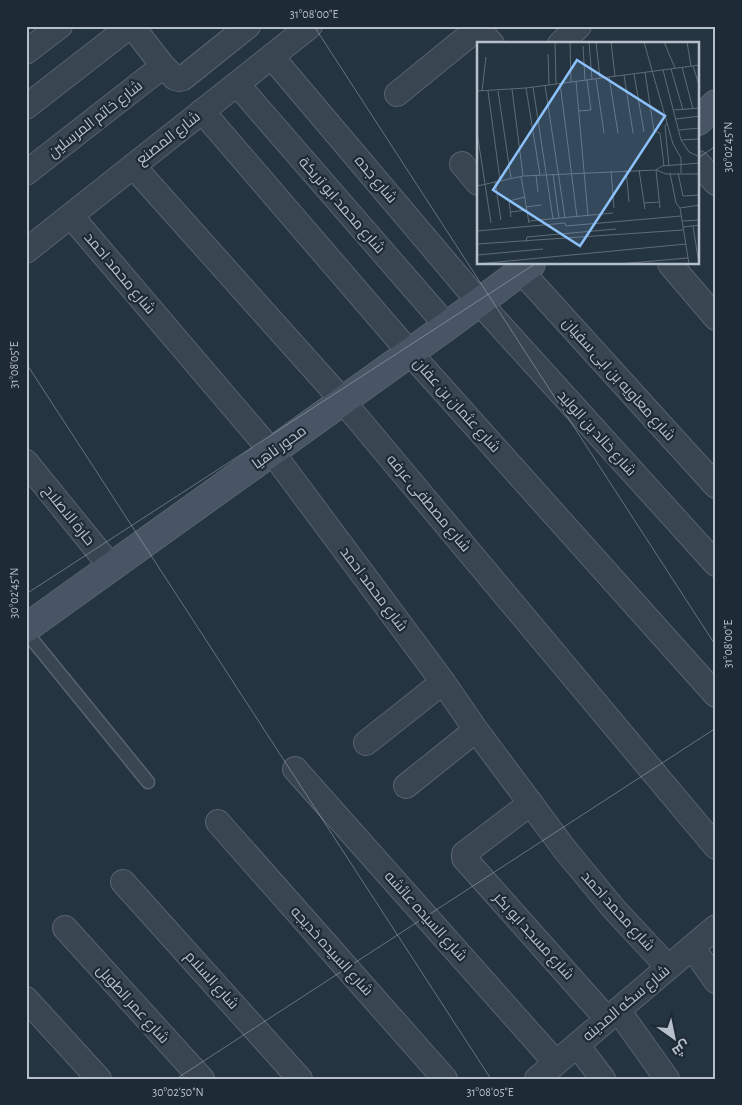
<svg xmlns="http://www.w3.org/2000/svg" width="742" height="1105" font-family="'Alegreya Sans',Cairo,sans-serif">
  <rect width="100%" height="100%" fill="#253441"/>
  <g fill="none" stroke-linecap="round" stroke-linejoin="round">
    <defs>
      <path id="lane" d="M26 632 148 782"/>
      <path id="street" d="M132 26 163 66 175 78 179 79 183 78 248 26
        M476 26 492 44
        M560 44 579 26
        M26 52 60 26
        M272 57 479 302 716 564
        M237 84 447 326
        M397 94 478 28
        M26 107 130 26
        M202 111 410 353 716 695
        M698 163 716 183
        M462 164 478 183
        M133 166 343 401 716 847
        M26 173 163 66
        M71 216 272 452 443 682 476 730 566 851 614 909 668 967
        M26 251 310 26
        M670 264 716 318
        M521 271 716 486
        M26 462 112 568
        M366 743 443 682
        M295 769 556 1063
        M406 786 476 730
        M531 803 465 853 464 854V858L607 1019
        M218 822 445 1079
        M123 882 300 1079
        M65 928 202 1079
        M692 947 716 981
        M26 999 99 1079
        M618 1010 667 1079
        M577 1045 603 1079
        M537 1079 716 927"/>
      <path id="secondary" d="M698 121 716 104
        M26 628 447 326 531 264"/>
    </defs>
    <use href="#lane" stroke="#57636e" stroke-width="15"/>
    <use href="#street" stroke="#57636e" stroke-width="26"/>
    <use href="#secondary" stroke="#57636e" stroke-width="30"/>
    <use href="#lane" stroke="#394551" stroke-width="12"/>
    <use href="#street" stroke="#394551" stroke-width="24"/>
    <use href="#secondary" stroke="#475564" stroke-width="28"/>
  </g>
  <path fill="none" stroke="#b6c0cb" stroke-width="1" stroke-opacity="0.45" d="M314 26 716 646M698 158 716 146M26 363 491 1079M26 594 535 264M176 1079 716 728"/>
  <g text-anchor="middle" stroke-width="4.5" stroke-linejoin="round" paint-order="stroke">
    <g font-size="15" fill="#b6c0cb" stroke="#1e2a36">
      <text transform="translate(95 119) rotate(-38)" y="5">شارع خاتم المرسلين</text>
      <text transform="translate(168 138) rotate(-38)" y="5">شارع المصنع</text>
      <text transform="translate(376 179) rotate(50)" y="5">شارع جده</text>
      <text transform="translate(342 205) rotate(49)" y="5">شارع محمد ابو تريكة</text>
      <text transform="translate(120 273) rotate(50)" y="5">شارع محمد احمد</text>
      <text transform="translate(619 379) rotate(48)" y="5">شارع معاويه بن ابى سفيان</text>
      <text transform="translate(457 405) rotate(48)" y="5">شارع عثمان بن عفان</text>
      <text transform="translate(597 433) rotate(48)" y="5">شارع خالد بن الوليد</text>
      <text transform="translate(279 447) rotate(-36)" y="5">محور ناهيا</text>
      <text transform="translate(429 503) rotate(50)" y="5">شارع مصطفى عرفه</text>
      <text transform="translate(69 515) rotate(51)" y="5">حارة الاصلاح</text>
      <text transform="translate(374 589) rotate(53)" y="5">شارع محمد احمد</text>
      <text transform="translate(618 911) rotate(48)" y="5">شارع محمد احمد</text>
      <text transform="translate(426 916) rotate(48)" y="5">شارع السيده عائشه</text>
      <text transform="translate(534 936) rotate(48)" y="5">شارع مسجد ابو بكر</text>
      <text transform="translate(332 951) rotate(48)" y="5">شارع السيده خديجه</text>
      <text transform="translate(212 980) rotate(48)" y="5">شارع السلام</text>
      <text transform="translate(626 1003) rotate(-40)" y="5">شارع سكه المدينه</text>
      <text transform="translate(133 1004) rotate(48)" y="5">شارع عمر الطويل</text>
    </g>
  </g>
  <g transform="translate(477 42)">
    <rect width="222" height="222" fill="#253441"/>
    <path fill="none" stroke="#5f6c78" stroke-width="1" d="M78 0 79 42M93 0 94 40M112 0 115 37M119 0 123 36M134 0 138 34M167 0 196 102 204 116V131M187 0 198 26M210 0 214 24M106 4 108 38M71 12 72 43M216 24 223 46M205 25 216 67M194 27 206 68M186 28 204 98 212 110 223 115M168 30 177 89 183 91 187 124M157 32 167 90M147 33 156 91M132 35 141 91M119 37 127 91M99 39 111 174M83 41 100 175M68 43 88 176M56 45 76 177M49 46 63 133M35 47 46 134M0 49 49 46 223 23M5 49 9 15M11 49 23 138M21 49 34 136M197 68 223 66M102 69 114 68 110 38M199 77 223 74M190 81 188 84 192 124M202 88 223 86M0 90 14 181M204 98 223 97M149 128 152 160M162 128 168 167M179 128 183 166M179 128 189 132H223M134 129 137 166M193 131 199 161 203 166 212 222M201 131 206 154 223 153M76 132 82 176M59 133 61 150M44 134 52 181M18 139 24 178M0 144 46 134 179 128 185 124 223 121M167 161 182 160M49 165 64 163M203 166 223 163M33 170 50 168M34 175 32 159 48 155M52 179 136 171M205 179 223 178M89 184 204 174M216 184 222 222M206 185 223 183M0 189 88 181 89 184M49 200 50 195 139 187M0 202 206 188M0 213 66 207M0 222 209 202M141 222 211 216"/>
    <path fill="#8cc1fa" fill-opacity="0.15" stroke="#8cc1fa" stroke-width="2.5" d="M100 18 188 74 103 204 16 148Z"/>
    <rect width="222" height="222" fill="none" stroke="#b6c0cb" stroke-width="2.5"/>
  </g>
  <rect width="742" height="1105" fill="none" stroke="#1e2a36" stroke-width="55"/>
  <g transform="translate(674 1038) rotate(147)" stroke="#1e2a36" stroke-width="4" paint-order="stroke">
  <path d="M0-4L9 19L0 12L-9 19Z" fill="#b6c0cb"/>
  <text y="-8" font-size="14" font-weight="bold" text-anchor="middle" fill="#b6c0cb">ش</text>
  </g>
  <rect x="28" y="28" width="686" height="1050" fill="none" stroke="#b6c0cb" stroke-width="2"/>
  <g font-size="12" text-anchor="middle" fill="#b6c0cb">
    <text x="314" y="18">31°08'00"E</text>
    <text transform="translate(728 147) rotate(-90)" y="4">30°02'45"N</text>
    <text transform="translate(14 365) rotate(-90)" y="4">31°08'05"E</text>
    <text transform="translate(14 593) rotate(-90)" y="4">30°02'45"N</text>
    <text transform="translate(728 644) rotate(-90)" y="4">31°08'00"E</text>
    <text x="178" y="1096">30°02'50"N</text>
    <text x="490" y="1096">31°08'05"E</text>
  </g>
</svg>
